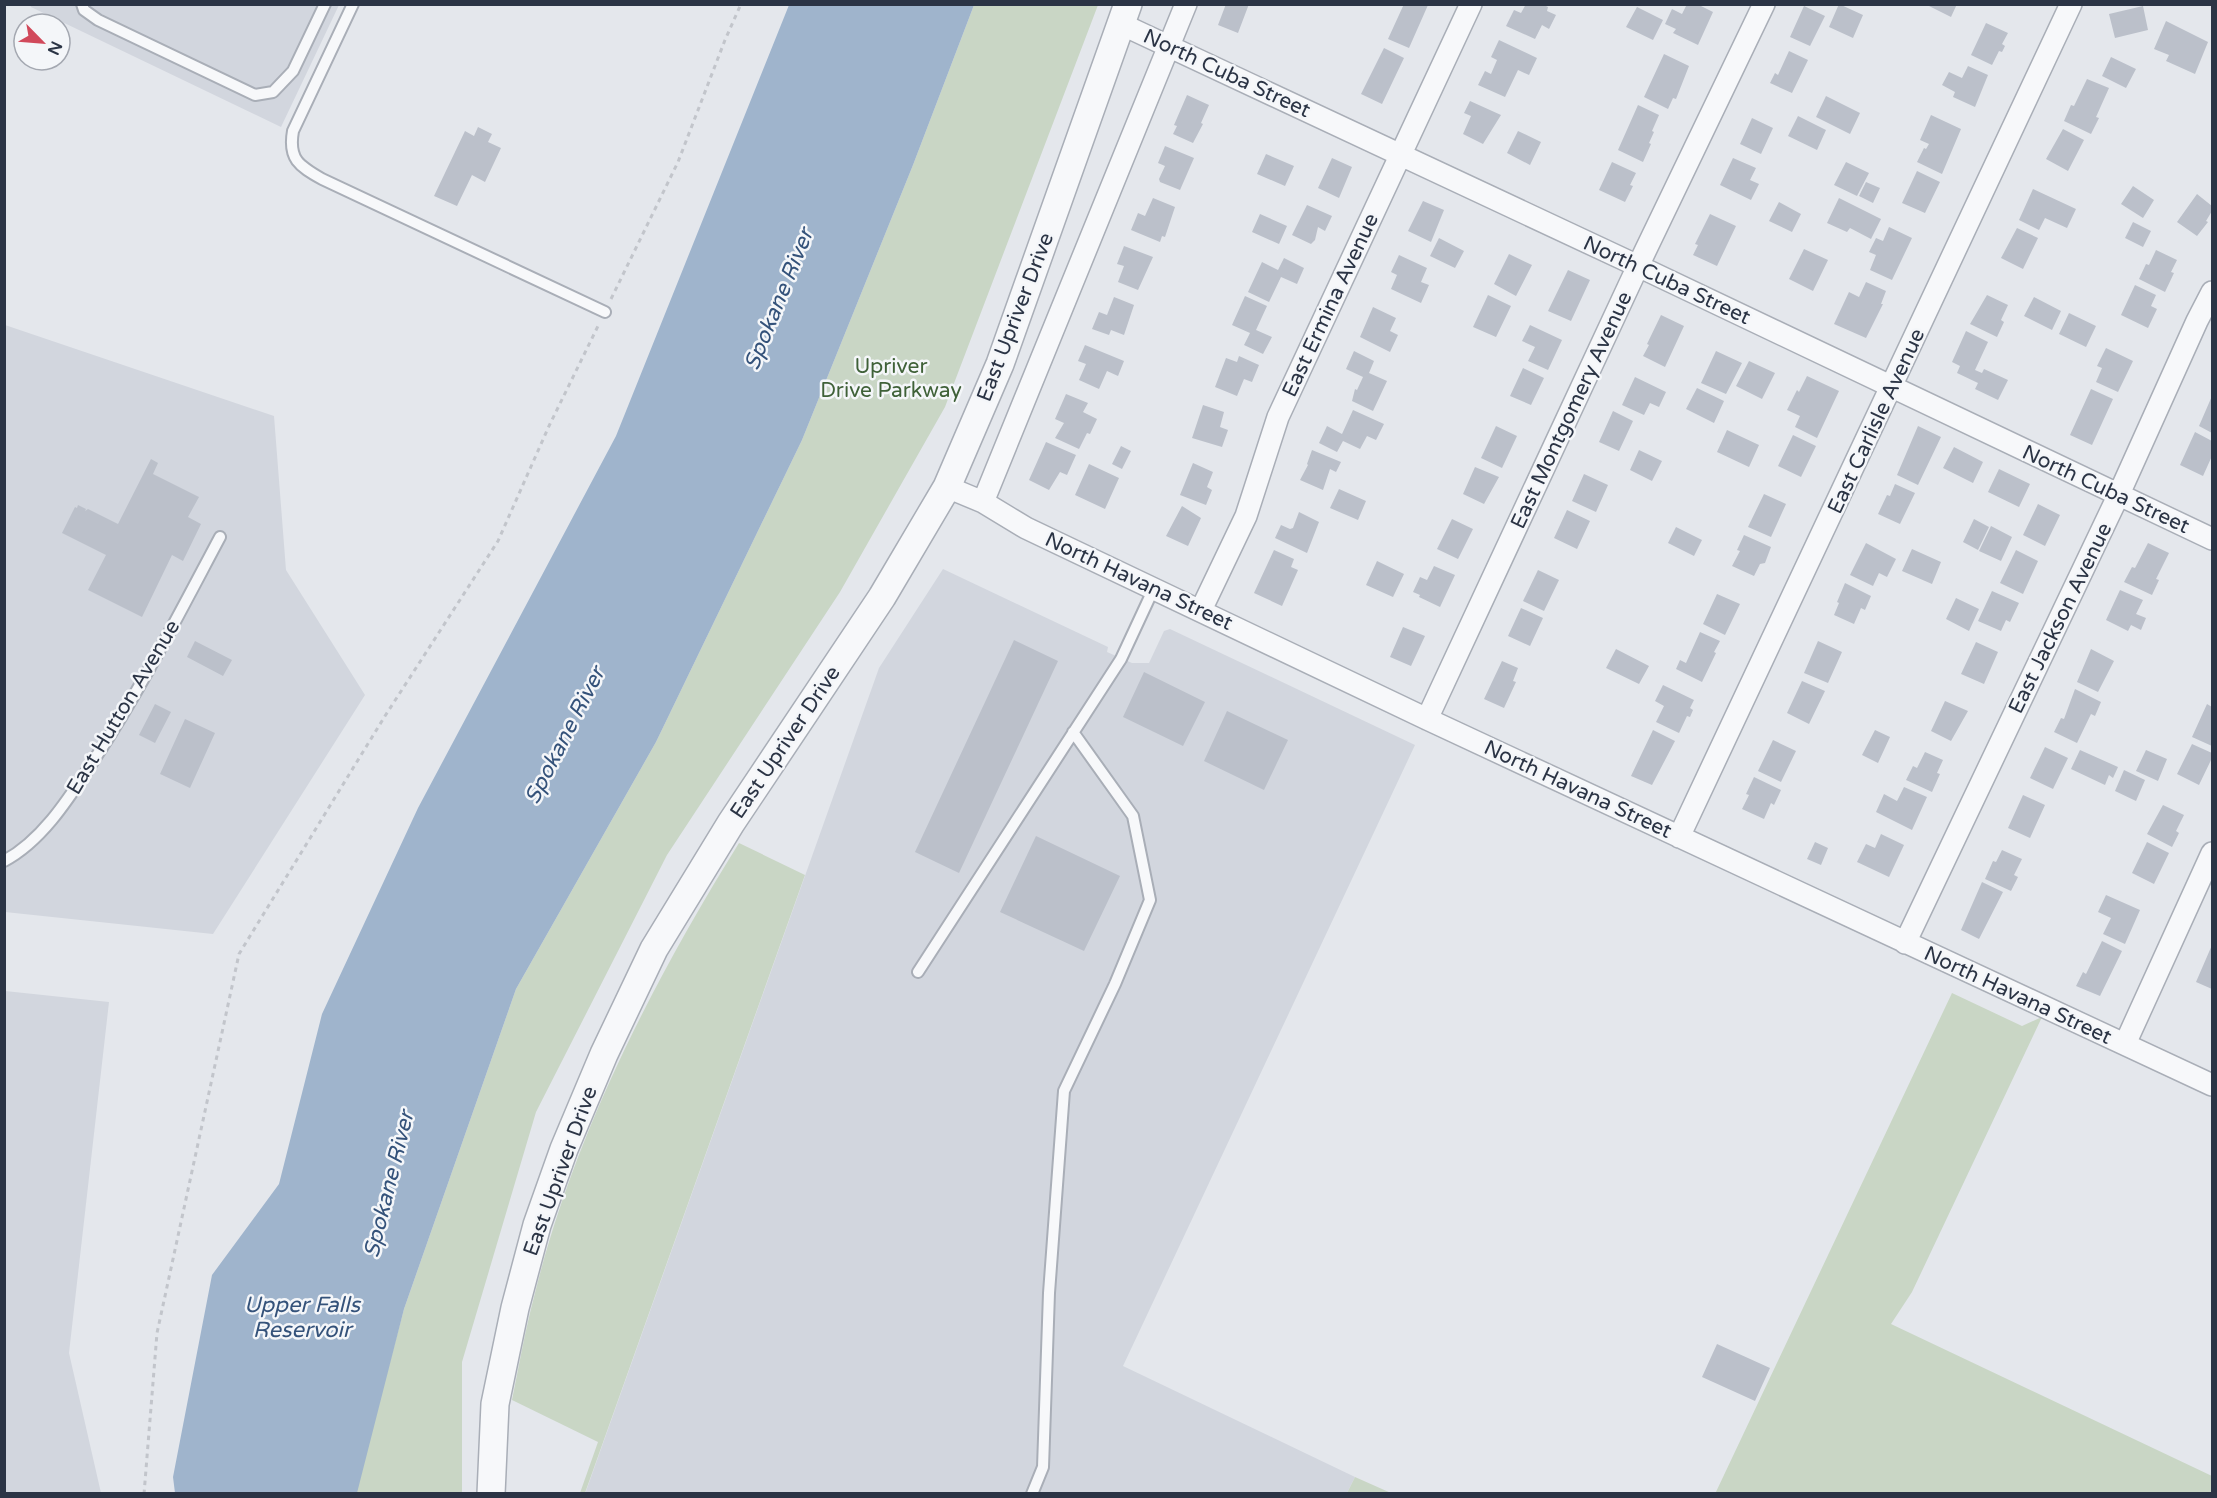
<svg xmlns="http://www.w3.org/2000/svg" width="2217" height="1498" font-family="'Varela Round',sans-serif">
  <rect width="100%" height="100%" fill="#e4e7ec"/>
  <path fill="#d2d6de" d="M30 5H339L281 127 31 7Z
    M5 325 274 416 286 570 365 695 213 934 5 912Z
    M943 569 1108 647 1107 652 1132 663H1149L1164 631 1170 629 1415 745 1123 1366 1355 1477 1347 1493 585 1494 879 668Z
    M5 991 109 1002 69 1353 101 1493H5Z"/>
  <path fill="#c9d6c5" d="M974 5H1098L945 407 840 592 667 855 536 1112 462 1362V1493L357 1494 356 1489 404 1309 516 989 656 742 802 440 913 165Z
    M739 843 805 875 585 1493H580L598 1442 512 1400C519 1366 525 1331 534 1297 573 1137 652 983 739 843Z
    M1952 993 2022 1026 2042 1017 1912 1292 1891 1324 2212 1476V1493L1715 1494Z
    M1355 1477 1391 1493H1347Z"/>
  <path fill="#9fb4cc" d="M789 5H974L913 165 802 440 656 742 516 989 404 1309 357 1493H175L173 1477 212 1275 279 1184 322 1014 418 808 616 436Z"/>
  <path fill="#bbc0ca" d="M1226 4H1249L1238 33 1218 25Z
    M1404 4 1428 5 1409 48 1388 39Z
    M1526 4H1542L1548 7 1547 11 1556 15 1549 29 1542 25 1535 39 1506 26 1514 10 1521 13Z
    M1687 4H1697L1713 12 1698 45 1673 33 1676 29 1665 24 1672 9 1682 14Z
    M1839 4 1863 15 1853 38 1829 27Z
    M1925 4H1957L1951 17Z
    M1804 6 1825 16 1810 46 1790 37Z
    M2143 6 2148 30 2115 38 2109 14Z
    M1637 7 1663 20 1653 40 1626 27Z
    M2166 21 2208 42 2195 74 2166 61 2169 55 2154 49Z
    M1986 23 2008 33 2002 44 2005 46 2002 52 1999 51 1992 65 1971 55Z
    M1499 40 1537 58 1529 75 1518 70 1505 97 1478 85 1485 71 1491 74 1497 60 1491 57Z
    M1384 48 1404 58 1382 104 1361 94Z
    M1789 51 1808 60 1792 93 1770 83 1775 73 1778 75Z
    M1664 54 1689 66 1676 99 1673 98 1668 109 1644 97Z
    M2111 57 2136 69 2126 88 2102 76Z
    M1968 66 1988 75 1975 107 1953 97 1955 92 1942 85 1949 72 1962 78Z
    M2087 79 2109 88 2096 117 2099 118 2091 134 2064 121 2071 105 2074 106Z
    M1187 95 1209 105 1201 123 1203 124 1193 143 1173 134 1177 126 1174 125Z
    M1826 96 1860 113 1850 134 1816 117Z
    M1470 101 1501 115 1483 144 1463 134 1471 116 1464 113Z
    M1638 105 1659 115 1652 131 1654 132 1649 143 1651 144 1643 162 1618 150Z
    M1931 115 1961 129 1942 174 1917 162 1924 148 1926 149 1929 144 1920 140Z
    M1798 116 1826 130 1817 150 1788 136Z
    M1752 118 1773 128 1761 154 1740 144Z
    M478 127 492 134 488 142 501 148 485 182 472 175 457 206 434 196 465 131 474 136Z
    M2063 129 2084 140 2068 171 2046 159Z
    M1518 131 1541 142 1530 165 1507 153Z
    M1165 146 1194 158 1180 190 1160 182 1159 179 1165 166 1158 163Z
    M1266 154 1294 166 1285 186 1257 174Z
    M1332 158 1352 167 1339 198 1318 188Z
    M1733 158 1756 168 1750 180 1759 184 1751 200 1720 185Z
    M1612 162 1636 173 1630 185 1633 186 1625 202 1599 190Z
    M1846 162 1869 173 1857 196 1834 185Z
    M1917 171 1940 182 1925 213 1902 203Z
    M1866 182 1880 188 1873 203 1859 196Z
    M2133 186 2154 200 2143 218 2121 204Z
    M2033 189 2076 209 2067 228 2045 218 2039 230 2019 220Z
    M2197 194 2212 206V211L2206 221 2208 222 2197 236 2177 222Z
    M1153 198 1175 207 1165 237 1162 236 1160 242 1131 230 1138 213 1145 216Z
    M1839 198 1881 219 1871 239 1850 228 1847 232 1827 223Z
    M1423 201 1444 210 1431 242 1408 231Z
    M1779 202 1801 214 1792 232 1769 221Z
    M1307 205 1332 216 1325 231 1318 227 1315 240 1311 244 1292 235Z
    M1260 214 1287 226 1279 244 1252 232Z
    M1710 214 1736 226 1717 266 1693 255 1698 245 1695 244Z
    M2133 222 2151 231 2143 247 2125 238Z
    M1889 227 1912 238 1892 280 1870 270 1876 255 1869 252 1876 238 1883 241Z
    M2017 228 2038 238 2023 269 2001 258Z
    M1439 238 1464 251 1455 268 1430 256Z
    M1124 246 1153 257 1138 290 1118 282 1124 266 1117 264Z
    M1804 249 1828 260 1813 291 1789 279Z
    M2156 250 2177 260 2171 272 2174 273 2165 292 2139 279 2146 264 2149 265Z
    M1509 254 1532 265 1516 296 1494 284Z
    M1399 255 1427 268 1421 282 1429 285 1421 303 1391 289 1397 275 1391 272Z
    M1284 258 1304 268 1297 284 1281 277 1269 302 1248 292 1262 262 1278 270Z
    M1568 270 1590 280 1571 321 1548 311Z
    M1866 282 1886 291 1881 304H1883L1866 338 1834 324 1849 292 1859 297Z
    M2135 285 2156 295 2151 306 2157 309 2148 328 2121 315Z
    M1488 295 1511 306 1496 337 1473 327Z
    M1987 295 2008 305 2001 320 2004 322 1997 337 1970 324Z
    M1245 296 1267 306 1256 330 1272 337 1263 354 1244 345 1250 333 1232 325Z
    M1114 297 1134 305 1124 335 1111 330 1109 335 1092 329 1099 312 1107 315Z
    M2034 297 2061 311 2052 330 2024 316Z
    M1373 307 1396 318 1390 331 1398 335 1390 352 1360 337Z
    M2069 313 2096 326 2086 347 2059 334Z
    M1661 315 1684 326 1665 367 1643 356 1649 345 1647 344Z
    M1530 325 1562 340 1548 370 1528 361 1535 347 1522 341Z
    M1966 331 1988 342 1975 370 1982 373 1984 369 2008 380 1998 400 1975 389 1978 383 1957 373 1960 366 1952 362Z
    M1085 345 1124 361 1118 376 1107 371 1099 389 1079 380 1086 364 1078 361Z
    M2106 348 2133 361 2118 392 2096 382 2102 368 2097 366Z
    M1354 351 1374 361 1369 373 1387 381 1373 411 1352 401 1355 389 1357 390 1363 377 1346 369Z
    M1716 351 1742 363 1726 394 1701 383Z
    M1239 356 1259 365 1252 382 1244 379 1237 396 1215 387 1226 358 1237 362Z
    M1749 361 1775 373 1762 399 1736 386Z
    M1523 368 1544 378 1531 405 1510 396Z
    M1807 376 1839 391 1817 438 1795 427 1800 416 1787 410 1797 390 1799 392Z
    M1635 377 1666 392 1659 407 1650 403 1644 415 1622 405Z
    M1697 388 1724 401 1714 423 1686 409Z
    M2091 389 2113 399 2092 445 2070 435Z
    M1066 394 1088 403 1083 412 1097 419 1090 434 1087 433 1079 449 1055 438 1064 423 1055 419Z
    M2212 396V433L2199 426Z
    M1203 405 1224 412 1220 427 1228 430 1222 447 1192 438Z
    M1353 410 1384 424 1376 440 1367 436 1360 449 1343 441 1337 452 1319 443 1327 426 1342 434Z
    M1613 411 1633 421 1619 451 1599 442Z
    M1496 426 1517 436 1502 468 1481 458Z
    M1918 426 1941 437 1918 485 1897 475Z
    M1727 430 1759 445 1749 467 1717 452Z
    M2195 432 2212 441V456L2203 476 2180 465Z
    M1793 435 1816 446 1801 477 1778 466Z
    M1046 442 1076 455 1067 475 1060 472 1049 490 1029 480Z
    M1121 446 1131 451 1122 469 1112 464Z
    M1954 447 1983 462 1973 483 1943 468Z
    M1312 450 1341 462 1336 472 1330 469 1323 490 1300 480 1308 465 1307 464Z
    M1639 450 1662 461 1652 481 1630 470Z
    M151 459 158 463 153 474 199 497 188 517 201 524 183 561 172 555 142 617 88 590 106 555 62 533 75 507 77 508 78 505 86 509 85 511 88 509 118 524Z
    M1193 463 1213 472 1207 487 1212 490 1206 505 1180 495Z
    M1089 464 1119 478 1105 509 1075 495Z
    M1475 467 1499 477 1484 504 1463 494Z
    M1999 469 2030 484 2019 507 1988 492Z
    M1584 474 1608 485 1596 512 1572 501Z
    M1895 484 1915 493 1900 524 1878 514 1887 495 1890 496Z
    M1339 489 1366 501 1358 520 1330 508Z
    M1764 494 1786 504 1771 537 1748 527Z
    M2038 504 2060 515 2045 546 2023 535Z
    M1182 506 1201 518 1188 546 1166 536Z
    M1567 510 1590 521 1577 549 1554 538Z
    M1299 512 1319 522 1307 553 1275 538 1281 525 1290 529 1293 528Z
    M1452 519 1473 529 1458 559 1437 549Z
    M1974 519 1989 527 1978 550 1963 542Z
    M1991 526 2012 537 2001 561 1979 551Z
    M1676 527 1702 540 1694 556 1668 543Z
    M1744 535 1771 547 1765 563 1760 564 1754 576 1732 566 1740 551 1737 550Z
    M1866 543 1896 559 1887 577 1879 573 1873 586 1850 575Z
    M2148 543 2169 553 2156 579 2159 580 2152 595 2124 582 2132 567 2135 568Z
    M1912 549 1941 562 1932 584 1902 571Z
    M1274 550 1294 559 1291 567 1298 570 1282 606 1254 593Z
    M2016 550 2038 561 2023 594 2000 583Z
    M1377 561 1404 574 1393 597 1366 585Z
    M1434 566 1455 575 1440 607 1419 597 1420 595 1413 592 1420 577 1427 580Z
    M1538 570 1559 580 1544 611 1523 601Z
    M1845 583 1871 596 1865 610 1861 608 1854 624 1834 615 1839 603 1837 602Z
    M2120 590 2143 600 2136 614 2146 618 2141 630 2131 625 2128 631 2106 620Z
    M1992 591 2019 603 2010 622 2006 620 2001 631 1978 621Z
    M1717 594 1740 604 1725 635 1703 624Z
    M1956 598 1979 609 1969 631 1946 619Z
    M1521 608 1543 618 1530 646 1508 636Z
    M1403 627 1425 636 1411 666 1390 657Z
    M1700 632 1720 641 1714 652 1716 653 1702 682 1676 669 1680 660 1686 663Z
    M1014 640 1058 661 959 873 915 852Z
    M195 641 232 660 223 676 187 657Z
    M1818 641 1842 652 1828 683 1804 673Z
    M1976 642 1998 652 1984 684 1961 674Z
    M1616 649 1649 666 1639 684 1606 668Z
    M2091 649 2114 661 2098 692 2077 682Z
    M1502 661 1518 668 1513 681 1516 682 1504 708 1484 699Z
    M1144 672 1205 702 1183 746 1123 717Z
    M1802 681 1825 691 1809 724 1787 713Z
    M1663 685 1694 700 1690 708 1693 710 1690 717 1687 716 1679 733 1656 722 1664 706 1655 701Z
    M2075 689 2101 702 2095 716 2091 714 2077 743 2054 732 2061 718 2064 719Z
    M1945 701 1968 711 1951 741 1931 731Z
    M155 704 171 712 155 743 139 735Z
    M2207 704 2212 707V746L2192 737Z
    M1227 711 1288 740 1264 790 1204 761Z
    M185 719 215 733 190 788 160 774Z
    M1653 730 1675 741 1652 785 1631 776Z
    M1875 730 1890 737 1878 763 1862 755Z
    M1773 740 1796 751 1781 782 1758 771Z
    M2192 744 2212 753V758L2199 785 2177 774Z
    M2045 747 2068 758 2053 789 2030 778Z
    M2080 750 2118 767 2113 778 2109 775 2105 785 2071 769Z
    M2146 750 2167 759 2158 781 2136 771Z
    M1925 752 1943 760 1937 773 1940 774 1932 792 1906 780 1913 766 1917 768Z
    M2124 770 2145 780 2136 801 2115 791Z
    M1754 777 1781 790 1774 805 1771 803 1764 819 1742 809 1749 795 1746 794Z
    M1904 787 1927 797 1912 830 1876 812 1884 794 1897 801Z
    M2023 795 2045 805 2030 838 2008 828Z
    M2163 805 2184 815 2176 831 2179 833 2172 847 2147 834Z
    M1881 834 1904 845 1889 877 1857 862 1866 844 1875 848Z
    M1036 836 1120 876 1084 951 1000 912Z
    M1815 842 1828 848 1821 865 1807 859Z
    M2147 842 2169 853 2154 884 2132 873Z
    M2002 850 2022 859 2014 875 2018 877 2011 891 1985 879 1993 861 1996 862Z
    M1982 882 2003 892 1979 939 1961 930Z
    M2106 895 2140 910 2125 944 2103 934 2111 918 2098 912Z
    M2102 941 2122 951 2100 996 2076 986 2083 972 2086 974Z
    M2212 945V989L2196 982Z
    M1717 1344 1770 1368 1755 1401 1702 1377Z"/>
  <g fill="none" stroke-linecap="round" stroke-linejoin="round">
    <defs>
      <path id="service" d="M82 4 84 10 98 20 255 95 273 92 293 71 325 4
        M353 4 293 131C288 159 299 166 322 179L605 312
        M4 861C42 841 69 798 92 763 140 691 179 614 220 537
        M918 972 1121 659 1154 588
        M1032 1494 1043 1467 1049 1293 1064 1091 1115 984 1150 900 1133 816 1073 732"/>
      <path id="minor" d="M1121 24 1638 266 2212 539
        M947 487 983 502 1026 528 1427 719 2212 1085
        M983 502 1186 4
        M1201 610 1246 516 1278 417 1471 4
        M1427 719 1638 266 1764 4
        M1679 837 2071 4
        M1905 943 2119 494 2197 321 2212 292
        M2125 1044 2212 853"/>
      <path id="tertiary" d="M491 1494 495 1404 515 1308 537 1225 564 1149 604 1054 654 949 731 823 882 597 947 487 1000 364 1128 4"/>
    </defs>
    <use href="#service" stroke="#a9aeb7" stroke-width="14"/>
    <use href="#minor" stroke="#a9aeb7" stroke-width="24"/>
    <use href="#tertiary" stroke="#a9aeb7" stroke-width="30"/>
    <path stroke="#c2c5cb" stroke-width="3" stroke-dasharray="4.5 4.5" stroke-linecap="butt" d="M611 299 678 162 725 40 741 4
      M144 1494 157 1333 239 954 385 716 498 541 549 426 599 324"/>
    <use href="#service" stroke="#f7f8fa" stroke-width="10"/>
    <use href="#minor" stroke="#f7f8fa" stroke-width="21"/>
    <use href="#tertiary" stroke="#f7f8fa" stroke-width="27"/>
  </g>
  <g text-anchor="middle" stroke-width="5" stroke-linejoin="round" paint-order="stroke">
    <g font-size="21" fill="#2b3445" stroke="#f4f6f9">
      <text transform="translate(1227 73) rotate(25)" y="7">North Cuba Street</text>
      <text transform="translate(1667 280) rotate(25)" y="7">North Cuba Street</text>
      <text transform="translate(1330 305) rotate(-65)" y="7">East Ermina Avenue</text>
      <text transform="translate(1015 317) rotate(-69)" y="7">East Upriver Drive</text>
      <text transform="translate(1571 410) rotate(-65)" y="7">East Montgomery Avenue</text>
      <text transform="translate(1876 421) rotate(-65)" y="7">East Carlisle Avenue</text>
      <text transform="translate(2106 489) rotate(25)" y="7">North Cuba Street</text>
      <text transform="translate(1139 581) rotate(25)" y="7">North Havana Street</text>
      <text transform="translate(2060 618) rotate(-64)" y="7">East Jackson Avenue</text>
      <text transform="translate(123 707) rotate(-59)" y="7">East Hutton Avenue</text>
      <text transform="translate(785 742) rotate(-56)" y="7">East Upriver Drive</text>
      <text transform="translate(1578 789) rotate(25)" y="7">North Havana Street</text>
      <text transform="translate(2018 995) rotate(25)" y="7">North Havana Street</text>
      <text transform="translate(560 1171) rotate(-70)" y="7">East Upriver Drive</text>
    </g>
    <g font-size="21" fill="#3f6138" stroke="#f4f6f9">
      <text x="891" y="373">Upriver<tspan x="891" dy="24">Drive Parkway</tspan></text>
    </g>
    <g font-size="22" font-style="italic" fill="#34527a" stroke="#f4f6f9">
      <text transform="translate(778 299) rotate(-68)" y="8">Spokane River</text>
      <text transform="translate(564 735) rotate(-63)" y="8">Spokane River</text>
      <text transform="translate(388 1184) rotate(-76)" y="8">Spokane River</text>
      <text x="302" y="1312">Upper Falls<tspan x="302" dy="25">Reservoir</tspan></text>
    </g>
  </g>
  <rect width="2217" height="1498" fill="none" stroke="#2b3445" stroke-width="12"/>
  <g transform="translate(42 42) rotate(115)"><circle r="28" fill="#f4f6f9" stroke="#a4a8b1" stroke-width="1.5"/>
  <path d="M0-4.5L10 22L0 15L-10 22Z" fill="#d1495b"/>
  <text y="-9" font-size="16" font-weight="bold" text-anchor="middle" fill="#2b3445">N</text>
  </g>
</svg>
